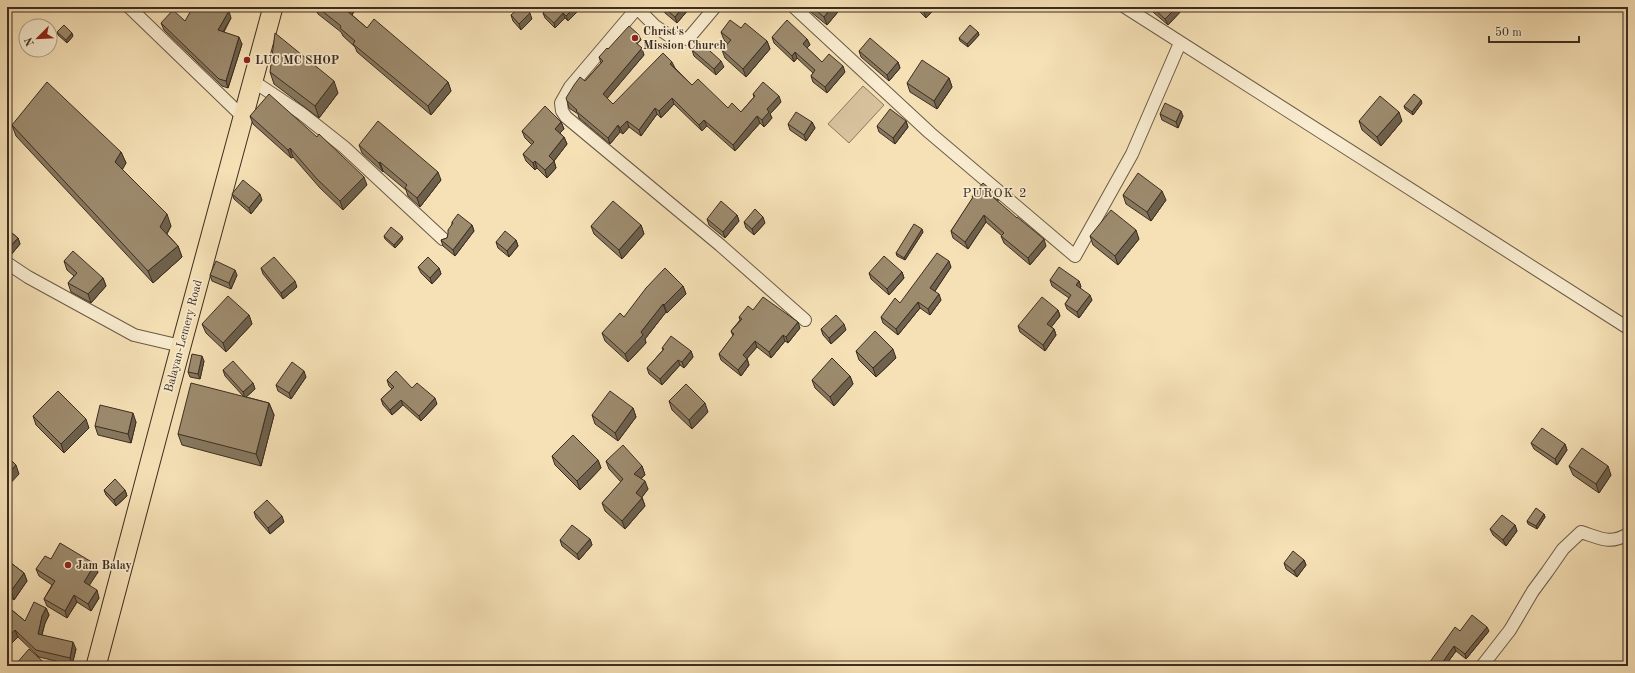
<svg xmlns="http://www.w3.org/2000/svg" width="1635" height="673" font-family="'Old Standard TT',serif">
  <rect width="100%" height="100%" fill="#f6e1b6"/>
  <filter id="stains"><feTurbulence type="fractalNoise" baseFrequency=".005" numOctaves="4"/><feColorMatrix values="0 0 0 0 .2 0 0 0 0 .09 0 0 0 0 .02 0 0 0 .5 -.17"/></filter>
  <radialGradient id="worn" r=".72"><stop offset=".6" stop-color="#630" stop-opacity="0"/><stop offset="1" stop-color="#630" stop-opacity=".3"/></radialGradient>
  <path fill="#d7c29d" stroke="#8a785f" d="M863 86 884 105 849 143 828 124Z"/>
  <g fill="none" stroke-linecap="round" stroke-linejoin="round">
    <defs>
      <path id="street" d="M129 7 242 116
        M636 7 655 26 671 37 688 39 715 7
        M794 7 930 133 1075 256 1132 154 1180 43
        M1125 7 1628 328
        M637 8 570 87 561 103 562 111 566 117 720 245 805 320
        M253 81 301 113 344 147 443 239
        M7 263 28 277 134 335 181 346
        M1482 666 1510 630 1533 591 1547 572 1563 549 1581 532C1600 538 1610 545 1628 534"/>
      <path id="primary" d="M96 666 181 346 273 7"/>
    </defs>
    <use href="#street" stroke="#6b5a46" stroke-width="14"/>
    <use href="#primary" stroke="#3d2d21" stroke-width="21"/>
    <use href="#street" stroke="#f9ecd0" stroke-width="12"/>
    <use href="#primary" stroke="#f6e1b6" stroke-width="19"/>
  </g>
  <path fill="#87785f" stroke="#3d2d21" d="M315 7H354L355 10 352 15 367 28 448 82 451 91 431 115 357 52 355 47 343 36 341 32 318 14Z
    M582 7 568 21 565 18 555 28 545 18 543 13Z
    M663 7 688 10 677 23 665 13Z
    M733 7H744L739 12Z
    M806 7H842L827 25 806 8Z
    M915 7H936L926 18Z
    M1151 7H1181L1182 10 1168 25 1153 12Z
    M511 15 532 19 521 30 513 21Z
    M231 18 224 32 242 44 228 88 222 86 164 30 161 23Z
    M741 28 767 41 770 49 746 77 725 58 722 50 728 44 724 40 721 32Z
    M57 32 73 36 67 43 58 35Z
    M978 32 979 35 968 47 960 41 959 38Z
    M638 34 641 40 637 44 644 55 607 98 613 104 675 68 692 85 728 108 741 112 754 97 753 94 781 102 770 114 772 118 764 127 760 123 735 151 707 126 702 131 674 104 661 118 657 114 641 136 629 127 623 134 620 132 610 144 579 118 578 114 569 108 567 101 601 63 599 57 608 49Z
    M772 37 807 39 810 45 807 48 822 62 845 72 827 93 813 82 811 76 813 73 797 58 794 62 774 43Z
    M692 50 724 67 716 75 694 56Z
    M859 51 898 62 900 68 889 81 861 57Z
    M270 72 338 93 319 118 274 84Z
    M949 78 952 87 937 109 910 92 907 83Z
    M1422 103 1413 115 1405 109 1404 106Z
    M1160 114 1183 116 1178 128 1162 120Z
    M250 116 367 185 343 210 320 188 293 157 291 158 253 124Z
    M906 121 908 127 895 144 879 132 877 126Z
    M1359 121H1402L1381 146 1362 130Z
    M561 122 564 129 560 133 564 137 567 144 554 161 556 168 547 178 537 168 535 170 526 161 523 154 532 145 525 138 522 131Z
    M812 122 815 128 806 141 790 130 788 124Z
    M12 125 121 152 126 163 122 169 171 226 167 234 178 246 182 257 153 283 16 136Z
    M359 145 441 180 420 207 408 196 406 190 383 171V172L362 153Z
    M232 194 262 200 251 214 234 199Z
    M996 194 998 201H997L1046 246 1030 265 1004 243 1001 236H1002L986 222 968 249 953 238 951 231 973 198 972 196Z
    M1123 195 1166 200 1151 221 1126 204Z
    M737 215 739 221 725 238 709 225 707 219Z
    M452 222 472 225 474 231 455 256 443 246 441 240 447 238 452 224Z
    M744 222 765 223 754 235 746 228Z
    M641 225 644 234 622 259 594 234 591 226Z
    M7 229 18 238 20 244 10 256H7Z
    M923 232 905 260 897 256 896 253Z
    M384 236 403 239 395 248 385 239Z
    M1090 236 1139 239 1118 265 1093 245Z
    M516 240 518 246 509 257 498 248 496 242Z
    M64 261 103 278 106 286 91 303 71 292 68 283 74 276 67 270Z
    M418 267 439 268 441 274 432 284 421 273Z
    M951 267 935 291 941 300 930 315 920 308 898 335 883 323 881 317Z
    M261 268 297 287 283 299 263 274Z
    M902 272 904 278 889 295 871 279 869 273Z
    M210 275H237L231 289 212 281Z
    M1050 280 1079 281 1081 287 1080 288 1092 300 1079 318 1067 309 1065 304 1069 298 1052 286Z
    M683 286 686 294 667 313 666 312 645 339 646 343 628 362 605 341 602 333 624 317Z
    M753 310 800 328 788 343 785 341 771 358 757 347 747 358 749 365 741 376 721 360 719 354 733 336 731 331 740 320 739 317Z
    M1058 310 1060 316 1051 327 1054 329 1056 335 1045 351 1020 332 1018 326Z
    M249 315 252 324 226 352 206 333 202 324Z
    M821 329 846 330 831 344 823 335Z
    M662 348 691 351 693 357 684 368 680 365 662 385 649 374 647 368 663 350Z
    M856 351 896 358 876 377 859 360Z
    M204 361 200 379 190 377 188 372Z
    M223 370 253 383 255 389 246 397 269 403 274 415 261 466 182 445 178 434 244 397 225 376Z
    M850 376 853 384 834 406 815 388 812 380Z
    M306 377 291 399 278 391 276 385Z
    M387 380 412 388 437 404 421 421 403 405 392 415 383 405 381 399 392 389 389 386Z
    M669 401 708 412 692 429 672 410Z
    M633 408 636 417 618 441 595 424 592 415Z
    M33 416 89 428 64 453 36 425Z
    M136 422 131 443 98 435 95 426Z
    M1531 443 1565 444 1567 450 1557 465 1534 449Z
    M552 456 598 460 601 468 580 490 555 465Z
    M606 461 642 466 645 475 641 478 648 489 642 497 645 506 625 529 605 511 602 503 621 482 609 469Z
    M1569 466 1611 475 1599 493 1573 475Z
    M104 490H125L127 496 116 506 106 495Z
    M254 512 284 522 270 534 256 518Z
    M1544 514 1545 517 1537 529 1528 524 1527 521Z
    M1515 525 1517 531 1506 546 1493 535 1490 529Z
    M590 539 592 545 579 560 562 546 560 540Z
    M51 559 98 572 89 585 99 598 91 611 77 602 67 618 47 606 44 599 52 585 39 576 36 569Z
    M7 560 24 573 27 581 14 600 7 595Z
    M1304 560 1306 565 1297 577 1286 569 1284 563Z
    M7 606 25 621 46 608 49 615 45 623 42 635 76 649 72 665 39 657 18 637 7 648Z
    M1460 631H1489L1466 659 1456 651 1445 666H1427Z"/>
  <path fill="#6e614d" stroke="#3d2d21" d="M348 7H354L355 10 349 19 346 10Z
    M575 7H582L568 21 566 16Z
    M683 7H687L688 10 677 23 675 17Z
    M737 7H744L739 12Z
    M832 7H842L827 25 824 17Z
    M929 7H936L926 18 924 12Z
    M1177 7H1181L1182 10 1168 25 1165 19Z
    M229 11 231 18 220 37 218 30Z
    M530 13 532 19 521 30 519 24Z
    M563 13 565 18 555 28 554 23Z
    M978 32 979 35 968 47 967 44Z
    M72 33 73 36 67 43 66 40Z
    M638 34 641 40 635 46 633 40Z
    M239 37 242 44 228 88 226 81Z
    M807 39 810 45 805 50 803 44Z
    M767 41 770 49 746 77 743 69Z
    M642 48 644 55 605 101 603 94Z
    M795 52 797 58 794 62 792 56Z
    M721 61 724 67 716 75 714 69Z
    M672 62 675 68 670 64Z
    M898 62 900 68 889 81 887 75Z
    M843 66 845 72 827 93 825 87Z
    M949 78 952 87 937 109 934 101Z
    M334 81 338 93 319 118 315 106Z
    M448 82 451 91 431 115 428 106Z
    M779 96 781 102 770 114 772 118 764 127 762 120 767 109Z
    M672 98 674 104 661 118 659 111Z
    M1421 100 1422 103 1413 115 1412 112Z
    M655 108 657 114 641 136 639 130Z
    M1181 111 1183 116 1178 128 1176 122Z
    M1399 112 1402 121 1381 146 1377 137Z
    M757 116 760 123 735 151 733 145Z
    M704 120 707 126 702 131 699 125Z
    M627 121 629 127 623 134 620 128Z
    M906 121 908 127 895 144 893 138Z
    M561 122 564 129 557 136 555 129Z
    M812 122 815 128 806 141 804 135Z
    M618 125 620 132 610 144 608 138Z
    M564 137 567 144 554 161 556 168 547 178 545 170 549 156Z
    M290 148 293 157 291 158 288 150Z
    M121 152 126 163 120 174 115 162Z
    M535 161 537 168 535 170 533 163Z
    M380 162 383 171V172L379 163Z
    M438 172 441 180 420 207 417 198Z
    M364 177 367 185 343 210 340 201Z
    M1162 191 1166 200 1151 221 1147 212Z
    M260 194 262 200 251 214 249 208Z
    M996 194 998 201 995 204 993 197Z
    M167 214 171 226 164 238 160 227Z
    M737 215 739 221 725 238 723 232Z
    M984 215 986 222 968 249 965 242Z
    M763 217 765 223 754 235 752 229Z
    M472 225 474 231 455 256 453 250Z
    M641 225 644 234 622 259 619 250Z
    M922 229 923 232 905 260 904 258Z
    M1136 230 1139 239 1118 265 1115 256Z
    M402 236 403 239 395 248 394 245Z
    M18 238 20 244 10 256 8 250Z
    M1044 239 1046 246 1030 265 1028 258Z
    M516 240 518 246 509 257 507 251Z
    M178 246 182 257 153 283 148 271Z
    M949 261 951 267 933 294 930 288Z
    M439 268 441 274 432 284 430 278Z
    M235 270 237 275 231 289 229 283Z
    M902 272 904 278 889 295 887 289Z
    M103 278 106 286 91 303 88 294Z
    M295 281 297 287 283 299 281 293Z
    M1079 281 1081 287 1078 290 1076 285Z
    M683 286 686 294 667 313 664 305Z
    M939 294 941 300 930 315 928 309Z
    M1090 295 1092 300 1079 318 1077 312Z
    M918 302 920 308 898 335 896 329Z
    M663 304 666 312 645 339 646 343 628 362 625 354 641 332Z
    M1058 310 1060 316 1049 330 1047 324Z
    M249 315 252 324 226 352 223 343Z
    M798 322 800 328 788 343 786 337Z
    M844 324 846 330 831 344 829 338Z
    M1054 329 1056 335 1045 351 1043 345Z
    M783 335 785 341 771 358 769 352Z
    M755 341 757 347 745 361 743 355Z
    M893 349 896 358 876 377 873 368Z
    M691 351 693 357 684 368 682 362Z
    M202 356 204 361 200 379 198 374Z
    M747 359 749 365 741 376 738 370Z
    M678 360 680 365 662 385 660 379Z
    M304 371 306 377 291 399 289 393Z
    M850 376 853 384 834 406 830 397Z
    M253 383 255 389 245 398 243 392Z
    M435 398 437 404 421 421 419 416Z
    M401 400 403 405 392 415 390 410Z
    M269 403 274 415 261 466 256 454Z
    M705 403 708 412 692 429 689 420Z
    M633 408 636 417 618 441 615 433Z
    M133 413 136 422 131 443 128 434Z
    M86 419 89 428 64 453 61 444Z
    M1565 444 1567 450 1557 465 1555 459Z
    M598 460 601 468 580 490 577 481Z
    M16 465 19 474 7 487V475Z
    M642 466 645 475 637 482 634 474Z
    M1608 466 1611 475 1599 493 1596 484Z
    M645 481 648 489 639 501 636 493Z
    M125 490 127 496 116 506 114 500Z
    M642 498 645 506 625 529 622 521Z
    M1544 514 1545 517 1537 529 1536 526Z
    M282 516 284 522 270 534 268 528Z
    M1515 525 1517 531 1506 546 1503 540Z
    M590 539 592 545 579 560 577 554Z
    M1304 560 1306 565 1297 577 1294 571Z
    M95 564 98 572 87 589 84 582Z
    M24 573 27 581 14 600 11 591Z
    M97 590 99 598 91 611 88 604Z
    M74 595 77 602 67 618 65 611Z
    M46 608 49 615 45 623 40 641 38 634 42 616Z
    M1487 627 1489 631 1466 659 1465 654Z
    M15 630 18 637 7 648V638Z
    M73 642 76 649 72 665 70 658Z
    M1454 646 1456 651 1445 666H1440Z"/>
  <path fill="#9d8b6e" stroke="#3d2d21" d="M193 7H222L229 11 218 30 239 37 226 81 219 79 161 23 173 10 185 21Z
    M317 7H348L346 10 367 28 374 19 448 82 428 106 353 44 355 41 340 28 341 26Z
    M520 7H525L530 13 519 24 511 15Z
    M548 7H575L566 16 563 13 554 23 543 13Z
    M663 7H683L675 17Z
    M812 7H832L824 17Z
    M919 7H929L924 12Z
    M1152 7H1177L1165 19Z
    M730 20 741 28 745 23 767 41 743 69 722 50 731 40 721 32Z
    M787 20 807 39 803 44 822 62 829 54 843 66 825 87 811 76 815 70 795 52 792 56 772 37Z
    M64 25 72 33 66 40 57 32Z
    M970 25 978 32 967 44 959 38Z
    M629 26 638 34 633 40 642 48 603 94 613 104 663 53 672 62 670 64 692 85 698 79 728 108 732 103 741 112 755 96 753 94 763 82 779 96 767 109 769 112 762 120 757 116 733 145 704 120 699 125 672 98 659 111 655 108 639 130 627 121 620 128 618 125 608 138 576 111 577 110 567 101 566 98 574 85 580 77 585 81 603 61 599 57 607 48 608 49Z
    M275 33 334 81 315 106 270 72Z
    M870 38 898 62 887 75 859 51Z
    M699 41 721 61 714 69 692 50Z
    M922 60 949 78 934 101 907 83Z
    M47 82 121 152 115 162 167 214 160 227 178 246 148 271 12 125Z
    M269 94 317 137 319 134 364 177 340 201 317 179 290 148 288 150 250 116Z
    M1414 94 1421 100 1412 112 1404 106Z
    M1380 96 1399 112 1377 137 1359 121Z
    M1165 103 1181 111 1176 122 1160 114Z
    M545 106 561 122 555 129 564 137 549 156 554 161 545 170 535 161 533 163 523 154 534 142 522 131Z
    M890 109 906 121 893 138 877 126Z
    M796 112 812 122 804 135 788 124Z
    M378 121 438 172 417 198 405 188 407 185 380 162 379 163 359 145Z
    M1138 173 1162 191 1147 212 1123 195Z
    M243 180 260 194 249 208 232 194Z
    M983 183 996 194 993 197 1017 218V217L1044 239 1028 258 1001 236 1004 233 984 215 965 242 951 231 973 197 972 196Z
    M613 201 641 225 619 250 591 226Z
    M721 201 737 215 723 232 707 219Z
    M755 209 763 217 752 229 744 222Z
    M1111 210 1136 230 1115 256 1090 236Z
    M458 214 472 225 453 250 441 240 447 238 448 234V230L453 223 452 222Z
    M914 224 922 229 904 258 896 253Z
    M391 227 402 236 394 245 384 236Z
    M7 229 18 238 7 250Z
    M505 231 516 240 507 251 496 242Z
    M73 251 103 278 88 294 68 283 77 273 64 261Z
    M937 253 949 261 930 288 939 294 928 309 918 302 896 329 881 317 895 298 900 303Z
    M884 256 902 272 887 289 869 273Z
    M274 257 295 281 281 293 261 268Z
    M428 257 439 268 430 278 418 267Z
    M216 261 235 270 229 283 210 275Z
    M1059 267 1079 281 1076 285 1090 295 1077 312 1065 304 1071 295 1050 280Z
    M665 268 683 286 664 305 663 304 641 332 643 335 625 354 602 333 620 313 624 317 646 288Z
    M228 296 249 315 223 343 202 324Z
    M763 297 798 322 786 337 783 335 769 352 755 341 743 355 747 359 738 370 719 354 734 334 731 331 742 319 739 317 748 306 753 310Z
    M1042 297 1058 310 1047 324 1054 329 1043 345 1018 326Z
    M836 315 844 324 829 338 821 329Z
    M875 331 893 349 873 368 856 351Z
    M671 336 691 351 682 362 678 360 660 379 647 368 664 349 662 348Z
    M192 354 202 356 198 374 188 372Z
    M832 358 850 376 830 397 812 380Z
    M233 361 253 383 243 392 223 370Z
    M292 362 304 371 289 393 276 385Z
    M396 371 412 388 417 383 435 398 419 416 401 400 390 410 381 399 394 387 387 380Z
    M191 383 269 403 256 454 178 434Z
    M686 384 705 403 689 420 669 401Z
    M58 391 86 419 61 444 33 416Z
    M610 391 633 408 615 433 592 415Z
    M100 405 133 413 128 434 95 426Z
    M1542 428 1565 444 1555 459 1531 443Z
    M573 435 598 460 577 481 552 456Z
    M623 445 642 466 634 474 645 481 636 493 642 498 622 521 602 503 623 479 606 461Z
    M1582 448 1608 466 1596 484 1569 466Z
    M7 456 16 465 7 475Z
    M115 479 125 490 114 500 104 490Z
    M267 500 282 516 268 528 254 512Z
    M1536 508 1544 514 1536 526 1527 521Z
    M1502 515 1515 525 1503 540 1490 529Z
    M572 525 590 539 577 554 560 540Z
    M60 543 95 564 84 582 97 590 88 604 74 595 65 611 44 599 55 581 36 569 45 556 51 559Z
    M1293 551 1304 560 1294 571 1284 563Z
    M7 560 24 573 11 591 7 588Z
    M34 602 46 608 42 616 38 634 73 642 70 658 36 650 15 630 7 638V606L25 621Z
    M1472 615 1487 627 1465 654 1454 646 1440 666H1427L1455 627 1460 631Z
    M29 649 48 666H19L16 664Z"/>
  <g fill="#8f2418" stroke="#f9ecd0" stroke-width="1.5">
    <circle cx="635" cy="38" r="4"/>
    <circle cx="247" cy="60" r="4"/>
    <circle cx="68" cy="565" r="4"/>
  </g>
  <g text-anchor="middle" stroke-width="3.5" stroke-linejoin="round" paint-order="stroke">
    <g font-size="12" font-weight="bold" fill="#3d2d21" stroke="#f9ecd0" text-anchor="start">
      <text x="643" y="35">Christ's<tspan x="643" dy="14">Mission Church</tspan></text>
      <text x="255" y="64">LUC MC SHOP</text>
      <text x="76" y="569">Jam Balay</text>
    </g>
    <g font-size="12" fill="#3d2d21" stroke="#f9ecd0">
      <text transform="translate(183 336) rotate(-75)" y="4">Balayan-Lemery Road</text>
    </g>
    <g font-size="13" letter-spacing="1" fill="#3d2d21" stroke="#f9ecd0">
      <text x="995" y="197">PUROK 2</text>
    </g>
  </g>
  <rect width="1635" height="673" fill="none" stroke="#f6e1b6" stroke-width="24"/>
  <rect x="8" y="8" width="1619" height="657" fill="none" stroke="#3d2d21" stroke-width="2"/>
  <rect x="12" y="12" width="1611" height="649" fill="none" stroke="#3d2d21"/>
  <g transform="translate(38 38) rotate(246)"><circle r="19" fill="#f9ecd0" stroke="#aea08a"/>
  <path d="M0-3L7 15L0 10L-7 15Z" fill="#8f2418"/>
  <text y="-6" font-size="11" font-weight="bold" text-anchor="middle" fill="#3d2d21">N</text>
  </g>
  <path d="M1489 36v6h90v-6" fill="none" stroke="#3d2d21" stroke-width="2"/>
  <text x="1495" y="36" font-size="12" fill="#3d2d21" stroke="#f9ecd0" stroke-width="3" paint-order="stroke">50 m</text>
  <rect width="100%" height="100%" filter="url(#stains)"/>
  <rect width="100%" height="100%" fill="url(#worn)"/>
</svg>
